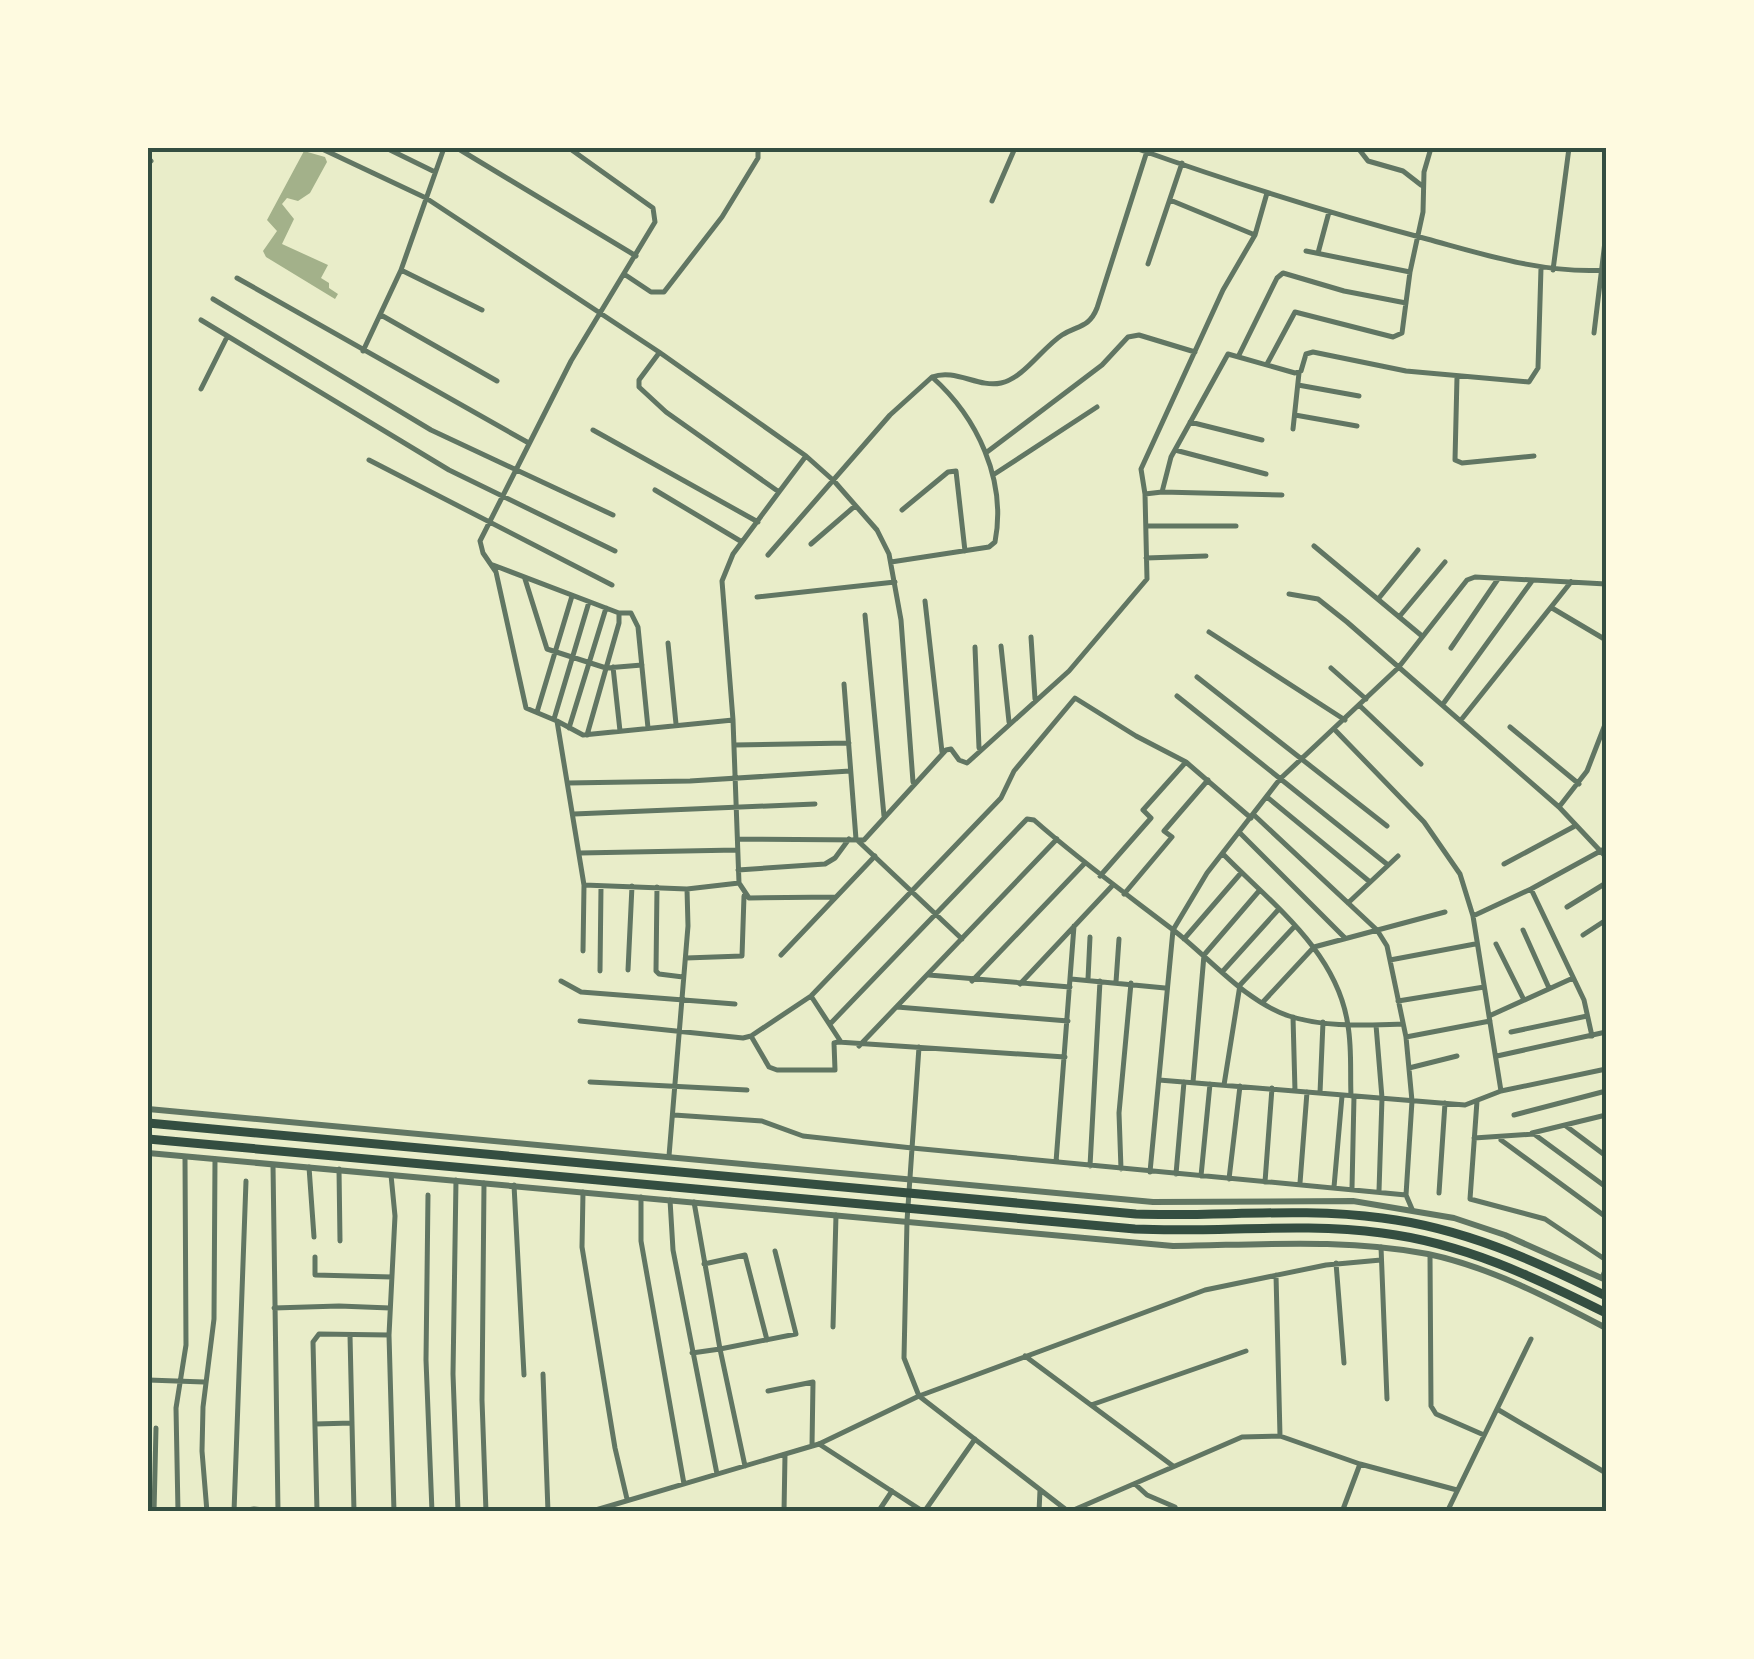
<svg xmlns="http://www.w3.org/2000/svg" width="1754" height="1659" font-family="'Work Sans',sans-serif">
  <rect width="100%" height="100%" fill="#e9edc9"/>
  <path fill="#a3b18a" d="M304 151 325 157 327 162 310 193 298 201 287 198 282 204 294 219 282 244 328 265 321 278 329 283V288L338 294 335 299 266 257 263 251 277 231 267 220Z"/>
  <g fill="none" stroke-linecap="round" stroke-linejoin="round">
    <path stroke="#617663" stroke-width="5" d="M320 148 426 198 659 352 806 456 834 481 877 530 889 554 901 620 913 782
      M386 148 435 172
      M457 148 636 256
      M569 148 653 208 655 222 571 361 480 541 483 553 496 572 526 708 557 721 584 885 583 951
      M1135 148C1231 182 1328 213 1427 239 1486 255 1544 274 1606 270
      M1358 148 1368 161 1403 171 1421 185
      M148 158 151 161
      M1170 200 1255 235
      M992 201 1015 148
      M1306 251 1410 272
      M1318 253 1329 212
      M1148 264 1182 163
      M401 270 482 310
      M1553 270 1569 148
      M624 274 651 292H664L722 217 758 158V148
      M237 278 527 442
      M213 299 431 430 613 515
      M381 315 497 381
      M201 320 449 470 615 551
      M1594 333 1606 233
      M363 351 401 270 444 148
      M659 353 639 380V387L666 412 779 492 806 456
      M1239 355 1277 278 1283 273 1344 291 1406 303
      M1267 364 1295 312 1393 337 1402 333 1410 272 1423 212 1424 172 1431 148
      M932 377C955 368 978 388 1001 383 1024 378 1042 348 1062 335 1078 325 1089 328 1097 308L1148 148
      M1457 377 1455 460 1462 463 1534 456
      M1298 385 1359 396
      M201 389 227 337
      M1295 415 1357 426
      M1190 422 1262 440
      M1293 429 1299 373
      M593 430 758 522
      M1175 450 1266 474
      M987 452 1102 365 1128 337 1139 335 1195 352
      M369 460 612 585
      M993 475 1097 407
      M655 490 742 542
      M779 492 733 554 722 581 733 720 739 883 749 898 836 897
      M1162 492 1282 495
      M1145 494 1141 469 1223 290 1255 235 1267 193
      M902 510 948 472 956 471 965 551
      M1147 526H1236
      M811 544 855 506
      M1314 546 1422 636
      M768 555 890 415 932 377C977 417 1007 480 995 542L989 547 891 562
      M1146 558 1206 556
      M493 565 619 613V623L587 735
      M525 579 547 649 606 668 642 665
      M1289 594 1318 599 1347 622 1559 807 1606 857
      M757 597 895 582
      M1379 598 1418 550
      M925 601 942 752
      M1552 608 1606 640
      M619 613H631L638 627 648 728
      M865 615 884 816
      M1399 617 1445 562
      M1209 632 1345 720
      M1031 637 1035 699
      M668 643 676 724
      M1001 646 1009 722
      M975 647 979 748
      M1451 648 1498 579
      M613 667 620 731
      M1331 668 1366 699
      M1197 677 1387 826
      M844 684 856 839 962 939
      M1177 696 1388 865
      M1443 704 1532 581
      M1359 705 1421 764
      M537 712 572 596
      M554 719 589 602
      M1461 720 1571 582
      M557 721 583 735 733 720
      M1510 727 1579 784
      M569 728 606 608
      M1336 731 1424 822 1460 874 1473 916 1501 1091
      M734 745 849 743
      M568 783 690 781 850 771
      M1267 797 1370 882
      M1559 807 1587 771 1606 722
      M574 814 815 804
      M1254 815 1377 930 1387 946 1406 1037 1412 1101 1406 1195 1412 1209
      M1240 833 1344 937
      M738 839 864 840 946 750 951 749 959 760 967 763 1069 671 1147 579 1145 494 1162 492 1171 457 1228 354 1295 373 1301 371 1306 354 1313 352 1406 371 1529 382 1538 368 1541 268
      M580 853 737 850
      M1223 854C1272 904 1338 952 1348 1026 1352 1049 1350 1073 1351 1096
      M1504 864 1575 826
      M738 870 825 864 835 858 849 839
      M1100 876 1151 818 1143 810 1185 763
      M584 885 687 889 739 883
      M657 887 656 971 659 974 683 977
      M1531 889 1584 1000 1592 1036
      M1124 894 1172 837 1164 831 1208 780
      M1348 903 1398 856
      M1567 907 1606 883
      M1473 916 1531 889 1606 848
      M1523 930 1549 988
      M1583 935 1606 920
      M1184 939 1241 873
      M1496 944 1524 1000
      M781 955 875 856
      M686 958 742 956 744 896
      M1390 960 1475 944
      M628 970 632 886
      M600 971 601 887
      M1223 971 1278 910
      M929 975 1070 987
      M1071 979 1165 988
      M1088 979 1090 937
      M561 981 581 992 735 1004
      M972 981 1084 864
      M1116 982 1119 939
      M1020 984 1112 886
      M811 996 841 1042
      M1398 1001 1484 987
      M1262 1003 1314 947 1445 912
      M897 1007 1068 1021
      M1489 1016 1573 978
      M1293 1017 1295 1091
      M580 1021 743 1038 751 1036 811 996 1001 798 1014 771 1075 698 1136 736 1186 762 1251 818
      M831 1023 1027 819 1034 820C1078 859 1125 893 1172 929 1209 957 1244 1001 1289 1016 1326 1028 1365 1025 1403 1024
      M1376 1025 1382 1098 1379 1191
      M1511 1032 1587 1016
      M751 1036 769 1067 777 1070H835L834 1043 838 1042 1065 1057
      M1406 1037 1490 1021
      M859 1046 1057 839
      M919 1047 907 1221 904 1358 919 1396 1069 1512
      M1497 1056 1606 1032
      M1409 1068 1457 1056
      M1159 1080 1465 1105 1501 1091 1606 1069
      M590 1082 747 1090
      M1193 1082 1204 955 1259 891
      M1224 1085 1240 985 1294 927
      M1320 1093 1323 1022
      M1477 1101 1470 1199 1545 1219 1606 1260
      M674 1115 762 1121 803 1136 912 1148 1406 1195
      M1514 1115 1606 1091
      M1566 1126 1606 1156
      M1532 1133 1606 1115
      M1474 1138 1534 1134 1606 1187
      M1501 1140 1606 1217
      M669 1156 688 926 687 889
      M1056 1162 1074 926
      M273 1165 278 1512
      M1090 1166 1100 981
      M309 1167 314 1237
      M339 1169 340 1241
      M1121 1169 1119 1113 1131 983
      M1150 1172 1173 930 1207 873 1280 779 1398 668 1467 580 1475 577 1606 584
      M1176 1174 1184 1082
      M391 1175 395 1216 389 1335 394 1512
      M1201 1176 1210 1084
      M1229 1179 1240 1086
      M456 1180 453 1374 458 1512
      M1265 1182 1272 1088
      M484 1183 482 1400 486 1512
      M1300 1183 1307 1092
      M514 1185 524 1375
      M1334 1187 1342 1096
      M1352 1188 1354 1096
      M583 1192 582 1247 615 1448 627 1499
      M1439 1193 1445 1103
      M428 1195 426 1360 432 1512
      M641 1197V1241L684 1484
      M670 1200 673 1250 717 1474
      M1381 1247 1387 1399
      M1430 1255 1431 1406 1436 1414 1484 1435
      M315 1257V1275L392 1277
      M1336 1263 1344 1363
      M704 1264 745 1255 767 1340
      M1276 1275 1280 1436
      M1602 1278 1606 1268
      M274 1308 339 1306 390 1308
      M833 1327 836 1215
      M350 1335 354 1512
      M692 1353 720 1349 694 1202
      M1025 1356 1173 1466
      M543 1374 548 1512
      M148 1380 204 1382
      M768 1391 813 1382 812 1446
      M1091 1405 1246 1351
      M1497 1409 1606 1473
      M315 1424 352 1423
      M819 1444 924 1512
      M1360 1464 1457 1490
      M745 1466 720 1349 796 1334 775 1251
      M1135 1484 1147 1495 1175 1507 1177 1512
      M154 1512 156 1428
      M178 1512 176 1408 186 1345 185 1157
      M207 1512 202 1451 203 1407 214 1319 215 1159
      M233 1512 254 1509 284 1512
      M234 1512 246 1181
      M317 1512 313 1342 319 1334 389 1335
      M589 1512 819 1444 919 1396 1205 1290 1326 1265 1381 1260
      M784 1512 785 1455
      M878 1512 892 1491
      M924 1512 975 1439
      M1039 1512 1040 1490
      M1069 1512 1242 1437 1280 1436 1360 1464 1342 1512
      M1447 1512 1531 1339"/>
    <path stroke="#617663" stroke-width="6" d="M148 1109 1153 1202 1353 1201 1454 1218 1505 1235 1606 1280
      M148 1153 1173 1246C1258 1245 1344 1238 1428 1254 1490 1267 1551 1299 1606 1328"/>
    <path stroke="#344e41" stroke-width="9" d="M148 1123 1136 1214C1218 1217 1301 1207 1382 1218 1463 1228 1534 1260 1606 1296
      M148 1139 1135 1229C1217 1233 1300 1222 1382 1233 1463 1243 1534 1277 1606 1313"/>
  </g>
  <rect width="1754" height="1659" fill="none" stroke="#fefae0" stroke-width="300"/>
  <rect x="150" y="150" width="1454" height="1359" fill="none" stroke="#344e41" stroke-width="4"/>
</svg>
